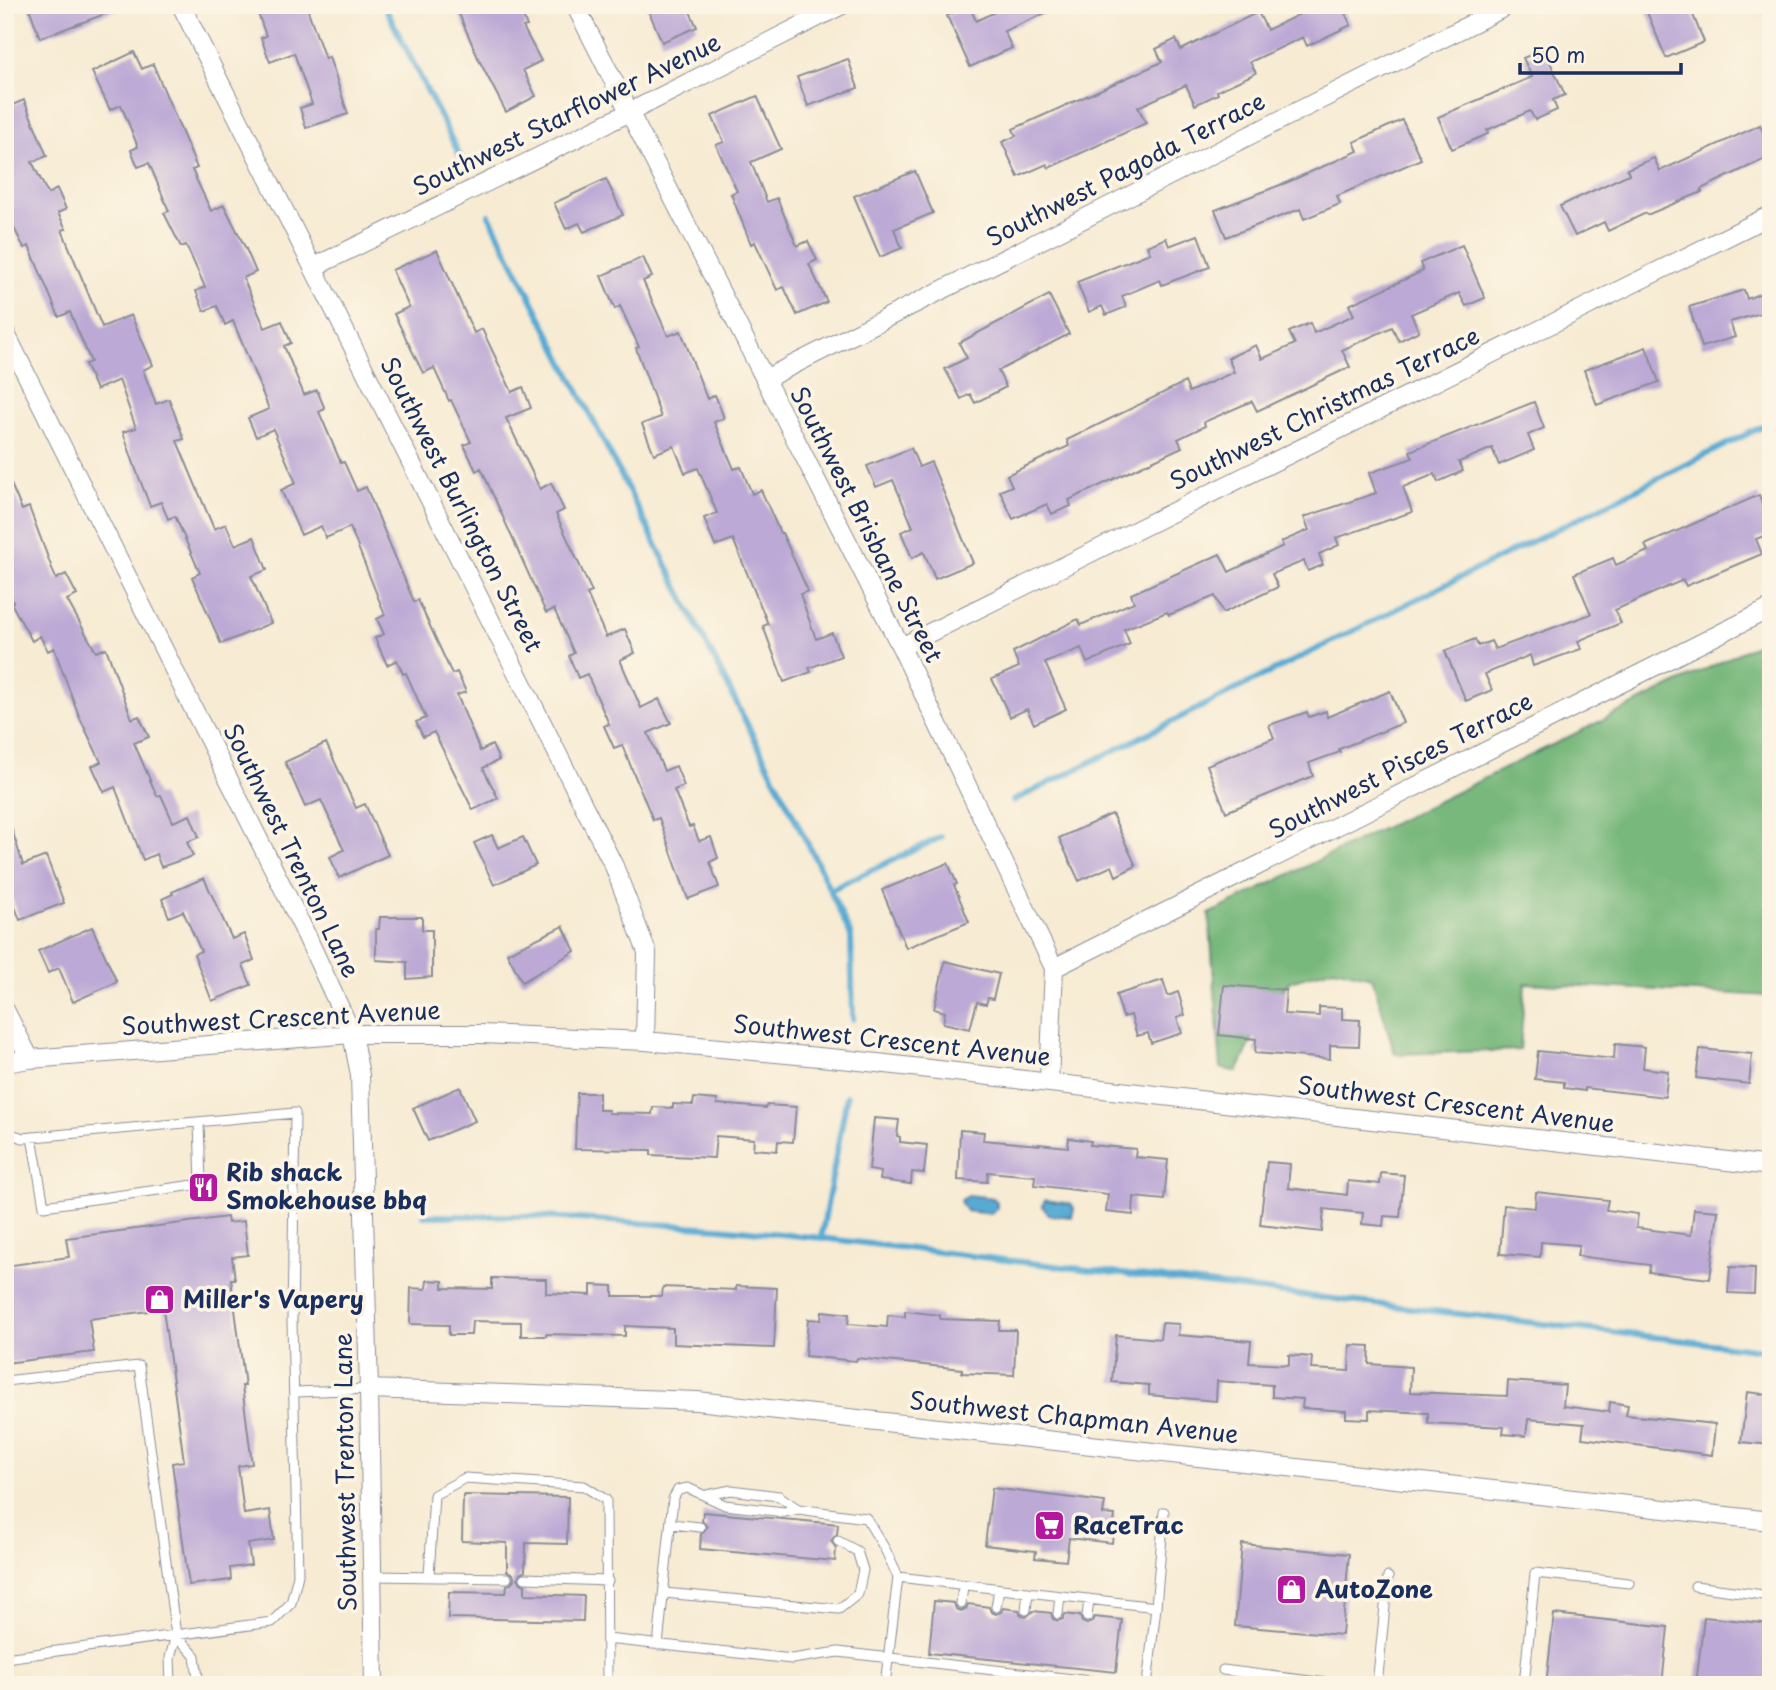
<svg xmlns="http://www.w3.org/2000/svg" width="1776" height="1690" font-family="'Playpen Sans',sans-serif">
  <rect width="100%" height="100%" fill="#fcf5e5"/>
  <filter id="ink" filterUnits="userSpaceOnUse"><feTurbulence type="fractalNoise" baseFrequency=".0143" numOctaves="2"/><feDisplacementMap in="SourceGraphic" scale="14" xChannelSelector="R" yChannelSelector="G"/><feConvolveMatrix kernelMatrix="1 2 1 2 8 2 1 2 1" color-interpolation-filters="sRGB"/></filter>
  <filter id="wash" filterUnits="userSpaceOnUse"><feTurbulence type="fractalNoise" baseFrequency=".00686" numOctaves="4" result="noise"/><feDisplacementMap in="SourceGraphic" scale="28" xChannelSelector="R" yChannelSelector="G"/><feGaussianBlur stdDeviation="1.57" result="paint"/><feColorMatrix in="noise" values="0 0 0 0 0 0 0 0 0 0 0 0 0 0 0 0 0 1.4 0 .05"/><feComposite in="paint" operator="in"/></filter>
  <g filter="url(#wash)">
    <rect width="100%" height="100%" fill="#f7ebd3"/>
    <path fill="#78b87b" stroke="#4a746c" stroke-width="2" d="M1771 637V996L1525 983 1520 1050 1395 1054 1372 977 1334 968 1290 981 1266 1010 1237 1072 1221 1068 1209 914Z"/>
    <path fill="#59aad3" stroke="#3a6c98" stroke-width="2" d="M968 1195 993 1198 997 1202V1209L991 1214 966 1211 960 1201Z
      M1045 1200 1071 1204 1074 1209 1072 1217 1049 1215 1042 1206Z"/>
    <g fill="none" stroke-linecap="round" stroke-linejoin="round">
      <path stroke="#59aad3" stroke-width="6" d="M384 5 461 158
        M489 215 816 860 851 936 853 1019
        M1013 801 1771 422
        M830 890 941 837
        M424 1216H530L719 1228 821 1238 1771 1351
        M821 1238 847 1096"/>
    </g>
    <g id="blocks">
      <path fill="#bca9d5" d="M28 5H124V7L40 38Z
        M255 5H306L325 59 329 57 348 114 306 128 300 108 312 104 294 53 270 62 261 38 266 36Z
        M455 5H518L527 26 523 27 541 61 523 70 536 96 506 112 479 60Z
        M646 5H687L697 27 662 42Z
        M969 5 976 21 1010 5H1064L1004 31 1012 48 970 67 947 16Z
        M1319 5H1341L1351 25 1307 46 1303 37 1250 62 1256 73 1217 91 1218 94 1195 105 1186 85 1138 107 1146 123 1049 168 1047 164 1018 177 1002 142 1016 136 1013 129 1162 62 1156 49 1176 39 1181 50 1258 12 1267 30Z
        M1644 5H1689L1704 42 1666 58Z
        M1544 49 1565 95 1553 100 1557 110 1535 120 1530 111 1487 130 1488 134 1452 149 1438 117 1532 77 1523 58Z
        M134 52 142 69 153 64 197 168 192 170 211 211 224 205 246 249 256 272 243 278 265 328 282 321 291 343 284 346 304 395 317 390 325 409 319 412 341 463 344 462 357 491 366 487 414 602 418 600 452 674 457 672 466 692 457 695 480 751 492 745 499 760 483 768 498 798 473 810 434 732 423 737 416 722 426 718 406 673 403 674 397 660 387 665 375 638 384 634 377 619 385 615 350 527 326 538 321 526 301 535 281 490 296 483 273 429 256 437 248 418 269 409 233 321 225 325 217 306 204 311 196 291 205 287 186 245 181 247 164 213 169 211 149 163 138 167 131 150 138 147 121 105 110 110 92 72Z
        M848 59 858 88 808 106 797 77Z
        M757 96 781 149 751 162 767 202 777 198 797 246 808 241 817 260 809 264 827 302 797 315 784 287 777 290 755 242 751 244 731 194 737 191 716 145 724 142 712 116Z
        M24 100 47 156 32 162 48 194 57 189 66 209 58 213 66 229 62 230 102 327 131 315 153 365 143 370 156 404 169 399 184 439 177 441 214 529 226 524 235 545 254 537 267 570 251 576 271 623 221 644 192 577 200 573 175 516 168 519 161 502 150 506 135 467 123 432 136 428 119 380 96 390 85 364 91 362 70 312 59 317 29 246 24 248 5 210V108Z
        M1402 120 1421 159 1337 196 1340 204 1304 219 1300 209 1226 237 1215 210 1288 182 1358 151 1354 142Z
        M1760 125 1771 149V156L1701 189 1702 192 1647 215 1646 213 1608 231 1604 222 1575 236 1560 206 1629 174 1627 169 1654 158 1660 171Z
        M915 171 933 213 894 229 902 248 880 257 854 196Z
        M606 179 623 215 584 232 579 223 566 229 554 203Z
        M1198 235 1210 267 1162 285 1160 280 1122 296 1126 307 1106 315 1102 306 1089 312 1077 282 1150 253 1147 246 1166 238 1169 246Z
        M1462 245 1485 298 1466 306 1459 293 1411 314 1419 331 1399 341 1392 327 1342 350 1350 367 1257 411 1252 401 1204 422 1205 426 1178 439 1182 447 1069 500 1071 506 1052 514 1047 504 1013 519 1000 491 1012 486 1007 475 1069 446 1067 440 1185 382 1189 392 1234 372 1228 358 1256 345 1262 359 1295 344 1289 332 1310 323 1314 333 1354 315 1349 305 1423 271 1420 263Z
        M437 250 474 333 482 329 512 392 523 387 531 408 506 418 540 489 551 483 564 510 556 514 592 592 587 594 606 637 625 629 635 653 620 660 641 708 659 699 671 723 648 733 664 771 676 766 684 786 674 790 689 827 693 826 699 841 711 837 718 858 710 862 719 887 688 899 659 818 653 820 622 745 614 748 604 726 609 724 587 674 578 678 569 656 574 653 554 609 546 613 481 468 476 471 464 445 471 442 451 400 449 401 434 368 423 373 394 314 409 307 392 270Z
        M643 257 652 277 643 281 668 336 681 331 707 399 715 395 724 418 714 422 734 469 741 467 752 494 761 490 780 533H782L808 591 800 594 816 639 832 633 841 656 809 668 811 672 784 682 763 626 768 624 733 539 715 546 704 518 717 513 698 468 685 473 674 446 654 454 642 424 661 417 636 348 639 347 620 306 615 309 601 276Z
        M1771 289V310L1730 322 1735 337 1702 347 1689 307 1744 290 1747 299Z
        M1049 295 1069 334 998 371 1006 387 975 403 970 394 961 399 945 369 967 358 959 343Z
        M1646 347 1659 382 1597 405 1584 370Z
        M1534 402 1544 428 1528 435 1534 450 1499 465 1492 448 1459 462 1463 471 1438 482 1435 474 1403 487 1412 512 1336 538 1339 545 1319 554 1323 565 1308 571 1304 561 1272 574 1278 587 1223 613 1215 596 1169 615 1167 612 1124 629 1130 644 1087 663 1081 648 1045 663 1066 709 1034 724 1027 709 1010 717 992 679 1019 667 1013 652 1078 619 1081 625 1134 602 1131 594 1220 554 1229 572 1283 546 1281 542 1309 530 1304 517 1376 493 1369 473 1413 458 1410 451Z
        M911 448 919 467 931 462 973 563 935 579 924 552 912 558 901 532 913 527 893 480 876 487 867 466Z
        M5 470 22 510 29 507 56 579 66 574 77 595 67 600 96 652 106 648 132 719 139 716 149 737 134 743 157 796 161 795 173 822 190 815 199 837 187 842 193 856 161 867 156 854 143 860 115 787 104 792 92 766 101 762 79 716 54 648 48 651 40 636 32 641 11 603 13 602 5 579Z
        M1759 495 1762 503 1771 499V533L1756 539 1762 554 1686 586 1683 580 1615 610 1621 623 1578 641 1581 649 1533 666 1530 655 1485 674 1492 690 1466 701 1445 651 1475 639 1478 646 1491 641 1495 649 1591 614 1574 574 1613 558 1616 565 1648 551 1645 545Z
        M1390 691 1403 723 1339 749 1340 752 1309 763 1313 776 1226 812 1207 765 1274 738 1269 725 1307 712 1309 717 1326 711 1327 717Z
        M326 743 356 808 365 804 388 855 339 878 330 857 344 850 321 800 305 807 285 762Z
        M1112 814 1136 866 1116 876 1112 866 1079 881 1059 838Z
        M5 820H9L23 865 46 856 64 903 20 920 5 881Z
        M492 835 498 848 523 837 536 865 494 885 474 843Z
        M948 863 957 884 954 885 969 922 906 948 882 890Z
        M204 878 232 939 244 934 254 960 243 965 251 985 212 1001 194 954 201 951 183 911 169 917 162 899 173 894 172 892Z
        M380 917H422V930H432V977L407 979V962L376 960V929H379Z
        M563 926 575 951 522 982 507 953Z
        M92 927 117 982 73 1002 59 968 48 973 38 951Z
        M945 961 999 974 993 999 988 998 986 1004 977 1002 970 1029 943 1023 945 1012 934 1009Z
        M1163 980 1168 996 1178 992 1185 1015 1177 1018 1182 1033 1151 1043 1148 1033 1137 1036 1131 1015 1123 1017 1116 995Z
        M1224 985 1286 990 1284 1014 1319 1016V1007L1342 1008V1019L1360 1020 1359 1046 1330 1045V1059L1255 1053 1256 1039 1219 1035Z
        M1615 1044 1645 1047 1643 1068 1668 1071 1665 1097 1585 1088V1091L1564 1088V1082L1535 1079 1538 1051 1614 1059Z
        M1700 1049 1752 1054 1749 1084 1696 1078Z
        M460 1087 475 1121 428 1141 413 1108Z
        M577 1093H599V1110H608V1113L652 1114 653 1107 673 1108V1104L693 1105 694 1098 717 1100V1104L766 1108 767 1105 796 1107 793 1142 778 1141 777 1151 753 1149 754 1139 716 1136 714 1158 651 1155V1150L575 1149Z
        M874 1118 899 1120 897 1136 900 1137V1142L927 1145 924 1173 912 1172 911 1184 880 1180 881 1172 869 1170Z
        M960 1130 984 1132 983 1140 1039 1145V1144L1068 1147 1069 1138 1091 1141 1090 1145 1136 1149 1135 1157 1168 1160 1164 1200 1134 1197 1133 1215 1106 1212 1108 1194 1034 1185 1035 1176 988 1172 987 1182 958 1180Z
        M1267 1162 1290 1164 1288 1188 1347 1195 1348 1181 1380 1184 1381 1173 1404 1175 1400 1217 1384 1216 1383 1226 1362 1224 1363 1213 1324 1209 1322 1232 1260 1225Z
        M1536 1192 1608 1200 1606 1210 1638 1214 1636 1228 1691 1235 1694 1209 1718 1211 1710 1279 1649 1272 1650 1265 1577 1256 1579 1245 1541 1242 1540 1257 1500 1254 1504 1205 1535 1208Z
        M227 1217 228 1223 244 1221 248 1255 232 1257 235 1279H231L245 1386H242L252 1464 238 1466 244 1514 270 1510 274 1540 248 1544 251 1565 230 1568 231 1580 189 1585 172 1463 184 1461 163 1309 89 1319 94 1352 5 1363V1266L69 1257 66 1238Z
        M1730 1267 1755 1268 1754 1294 1728 1293Z
        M492 1278 546 1279V1293L591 1295V1285L613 1286V1296H662L663 1287 736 1290V1286L777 1288 774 1348 673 1344V1328L625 1326V1336L546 1334V1336H521V1322L472 1321 471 1335H449V1325L410 1324 411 1288 426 1289 427 1280 443 1281V1288L492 1289Z
        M822 1311 849 1314 848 1324 887 1327 888 1315 905 1317V1311L940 1315V1319L1000 1321 999 1330H1016L1014 1375 962 1373V1369L857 1358 856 1361 805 1356 808 1319 821 1320Z
        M1162 1323 1179 1324 1178 1335 1251 1341 1249 1363 1289 1365V1355L1312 1357 1311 1369 1349 1371 1350 1345 1370 1346 1369 1364 1411 1367 1410 1392 1507 1396 1508 1381 1565 1385 1563 1406 1609 1412 1610 1402 1628 1405 1626 1415 1715 1424 1712 1455 1582 1438 1584 1424 1528 1419 1526 1436 1503 1434 1504 1427 1428 1423V1413L1369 1410V1419L1346 1418V1411L1302 1408 1303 1399 1272 1397V1385L1217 1381 1216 1401 1149 1395V1385L1112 1382 1116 1335 1160 1339Z
        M1747 1392 1771 1395V1445L1741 1442Z
        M992 1488 1105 1502 1103 1514 1115 1515 1112 1543 1069 1538 1066 1561 1035 1558 1036 1551 985 1545Z
        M463 1495 568 1497 567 1544 526 1543 525 1571 520 1574 518 1578 521 1583 525 1585V1594L584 1596 583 1621 448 1618 449 1592 506 1593 507 1585 511 1584 514 1579 513 1574 507 1571V1543L462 1541Z
        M703 1512 838 1524 837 1534 831 1541 836 1548 835 1561 700 1549 701 1534 707 1527 702 1521Z
        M1242 1544 1349 1554 1342 1635 1235 1626Z
        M934 1601 954 1603 956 1609 961 1611 966 1609 968 1604 989 1607 991 1612 996 1614 1001 1612 1003 1608 1019 1610 1021 1615 1026 1617 1033 1611 1051 1613 1053 1619 1058 1621 1063 1619 1065 1614 1080 1616 1082 1622 1087 1624 1092 1622 1094 1617 1122 1620 1116 1672 929 1653Z
        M1554 1614 1668 1627 1662 1685H1546Z
        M1704 1617 1771 1624V1685H1696Z"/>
    </g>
  </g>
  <g filter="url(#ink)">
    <use href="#blocks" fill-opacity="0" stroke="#898d98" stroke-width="2"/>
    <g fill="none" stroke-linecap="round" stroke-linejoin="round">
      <defs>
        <path id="service" d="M5 1132 23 1138 295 1113 292 1321 298 1575 291 1603 272 1622 5 1658
          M32 1137 44 1206 201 1184 199 1122
          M5 1381 139 1366 176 1635 170 1658 171 1685
          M296 1392 369 1389
          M707 1495 731 1490 779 1496 798 1509
          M671 1524 700 1527
          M372 1576 507 1578
          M429 1576 434 1495 465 1478 584 1486 606 1500 607 1685
          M525 1578 608 1581
          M1695 1586 1771 1596
          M664 1593 839 1609 858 1594 863 1570 857 1551 838 1541
          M961 1604 963 1585
          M996 1607 999 1589
          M1156 1607 1164 1512
          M1026 1610 1028 1592
          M1058 1614 1060 1596
          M1087 1617 1089 1599
          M176 1635 195 1656 199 1685
          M607 1639 792 1659 838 1652 1125 1685
          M658 1645 673 1499 678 1490 688 1488 725 1505 784 1512 798 1509 866 1518 885 1549 898 1577
          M1223 1670 1342 1685
          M885 1685 898 1577 1156 1607 1147 1685
          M1377 1685 1388 1577
          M1524 1685 1535 1573 1629 1583"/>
        <path id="minor" d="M181 5 614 866 647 952 645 1041
          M575 5 901 647 1054 968 1049 1082
          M314 267 628 113 842 5
          M5 332 302 926 352 1034 360 1075 369 1389 374 1685
          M765 379 1509 5
          M901 647 1771 215
          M1054 968 1771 608
          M5 1010 30 1059
          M5 1063 30 1059 352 1034H481L645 1041 851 1060 1771 1166
          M369 1389 697 1401 1771 1521"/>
      </defs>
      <use href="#service" stroke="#898d98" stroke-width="11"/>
      <use href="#minor" stroke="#898d98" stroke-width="20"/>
      <use href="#service" stroke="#fff" stroke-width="9"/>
      <use href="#minor" stroke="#fff" stroke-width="18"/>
    </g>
  </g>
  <defs>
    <symbol id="restaurant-square" viewBox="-11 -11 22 22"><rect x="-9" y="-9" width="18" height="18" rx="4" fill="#b5179e" stroke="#fcf5e5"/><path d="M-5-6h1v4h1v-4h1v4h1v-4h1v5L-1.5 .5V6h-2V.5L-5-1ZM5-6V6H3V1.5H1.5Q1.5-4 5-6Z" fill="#fff"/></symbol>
    <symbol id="shop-square" viewBox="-11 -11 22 22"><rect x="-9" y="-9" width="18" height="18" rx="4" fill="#b5179e" stroke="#fcf5e5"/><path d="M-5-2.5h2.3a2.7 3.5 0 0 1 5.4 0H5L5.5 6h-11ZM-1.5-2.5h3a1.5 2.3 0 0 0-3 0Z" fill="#fff"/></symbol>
    <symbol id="supermarket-square" viewBox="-11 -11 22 22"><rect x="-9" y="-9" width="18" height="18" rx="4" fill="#b5179e" stroke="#fcf5e5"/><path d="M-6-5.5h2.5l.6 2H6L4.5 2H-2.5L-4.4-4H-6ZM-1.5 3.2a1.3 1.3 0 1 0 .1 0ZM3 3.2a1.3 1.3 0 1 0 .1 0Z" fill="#fff"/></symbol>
  </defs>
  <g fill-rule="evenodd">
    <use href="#restaurant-square" x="186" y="1170" width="35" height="35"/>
    <use href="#shop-square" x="142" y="1282" width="35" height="35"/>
    <use href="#supermarket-square" x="1032" y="1508" width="35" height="35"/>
    <use href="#shop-square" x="1274" y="1572" width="35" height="35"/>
  </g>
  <g text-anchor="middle" stroke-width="7" stroke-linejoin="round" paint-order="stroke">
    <g font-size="24" fill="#1b2f5e" stroke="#fcf5e5">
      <text transform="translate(567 115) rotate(-26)" y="8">Southwest Starflower Avenue</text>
      <text transform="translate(1126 170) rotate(-27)" y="8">Southwest Pagoda Terrace</text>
      <text transform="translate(1325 409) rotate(-26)" y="8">Southwest Christmas Terrace</text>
      <text transform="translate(461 505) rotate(63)" y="8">Southwest Burlington Street</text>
      <text transform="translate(866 525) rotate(63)" y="8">Southwest Brisbane Street</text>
      <text transform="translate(1401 766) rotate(-27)" y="8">Southwest Pisces Terrace</text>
      <text transform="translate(291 851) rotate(64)" y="8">Southwest Trenton Lane</text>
      <text transform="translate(281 1019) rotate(-3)" y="8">Southwest Crescent Avenue</text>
      <text transform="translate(892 1041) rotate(6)" y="8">Southwest Crescent Avenue</text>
      <text transform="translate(1456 1105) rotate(7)" y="8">Southwest Crescent Avenue</text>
      <text transform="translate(1074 1418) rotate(6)" y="8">Southwest Chapman Avenue</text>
      <text transform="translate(346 1472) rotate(-91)" y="8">Southwest Trenton Lane</text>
    </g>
    <g font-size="24" font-weight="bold" fill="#1b2f5e" stroke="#fcf5e5" text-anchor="start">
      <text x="226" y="1181">Rib shack<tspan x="226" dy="28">Smokehouse bbq</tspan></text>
      <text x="183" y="1308">Miller's Vapery</text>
      <text x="1073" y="1534">RaceTrac</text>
      <text x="1315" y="1598">AutoZone</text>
    </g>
  </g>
  <rect width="1776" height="1690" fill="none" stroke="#fcf5e5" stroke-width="28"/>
  <path d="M1520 63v10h161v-10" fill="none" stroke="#1b2f5e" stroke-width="3.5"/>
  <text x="1531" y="63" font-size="21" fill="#1b2f5e" stroke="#fcf5e5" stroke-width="5" paint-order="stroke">50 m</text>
</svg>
